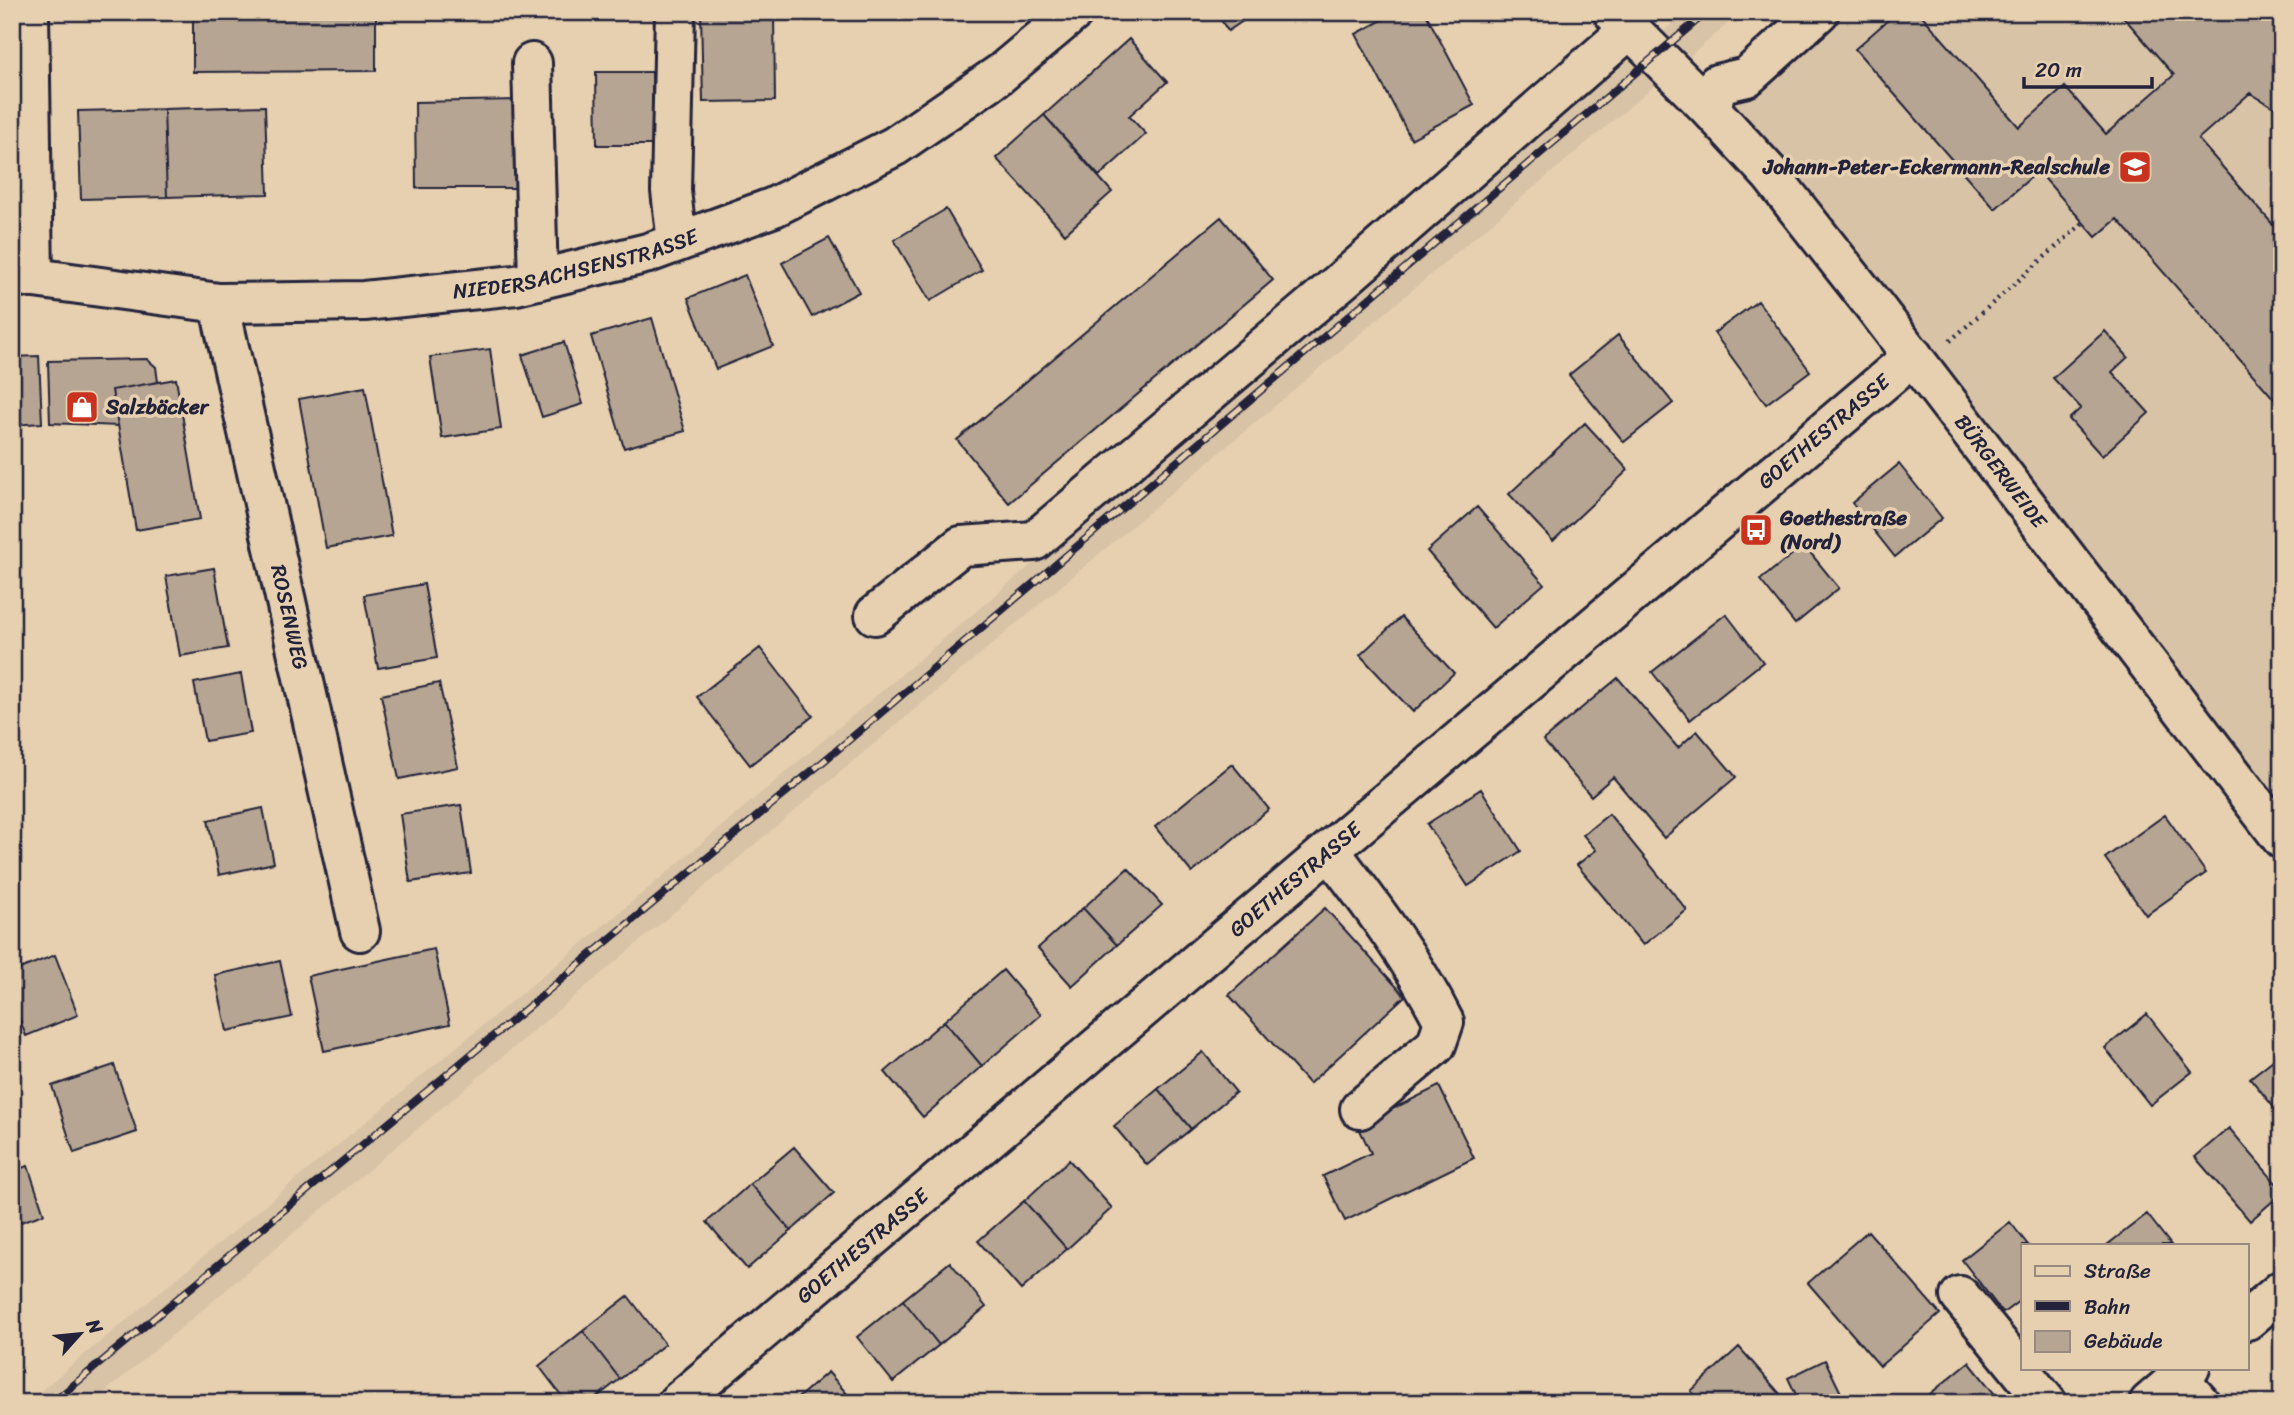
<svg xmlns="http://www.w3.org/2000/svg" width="2294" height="1415" viewBox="0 0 2294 1415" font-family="Sriracha,sans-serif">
	<rect width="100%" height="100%" fill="#e6d0af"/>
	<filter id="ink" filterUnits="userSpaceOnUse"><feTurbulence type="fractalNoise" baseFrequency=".0143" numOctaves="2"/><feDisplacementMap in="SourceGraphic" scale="14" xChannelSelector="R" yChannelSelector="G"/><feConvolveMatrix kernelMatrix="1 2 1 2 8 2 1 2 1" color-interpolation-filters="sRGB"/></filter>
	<g filter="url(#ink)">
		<path fill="#d8c3a6" d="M1686,12H1742L92,1403H26L632,902Z
			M1819,12H2282V814L1874,306L1717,84Z"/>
		<path fill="#b6a592" stroke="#22223b" stroke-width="2" d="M193,12H376V71L193,72Z
			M701,12H774L775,101L703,102Z
			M1216,12H1256L1228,31Z
			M1397,12H1425L1474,105L1411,139L1356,34Z
			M1897,12H1919L2019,127L2065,87L2106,134L2174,75L2119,12H2225L2233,21L2243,12H2282V112L2250,93L2198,139L2282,235V408L2117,219L2096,237L2038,171L1995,209L1855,49Z
			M1129,39L1167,82L1129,116L1146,134L1099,176L1044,115Z
			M596,72H652L653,145H597Z
			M524,100L525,188H416L415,102Z
			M265,106L268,194L167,197L164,109Z
			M164,109L167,197L81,199L78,111Z
			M1044,115L1112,192L1065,234L996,158Z
			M946,209L982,270L930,301L894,240Z
			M1221,217L1273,280L1009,503L957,440Z
			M829,238L859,292L812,317L782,263Z
			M745,275L773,346L716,369L688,298Z
			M1758,301L1810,371L1766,404L1714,333Z
			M652,318L685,431L624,448L591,336Z
			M2105,331L2128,357L2112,372L2149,413L2102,456L2069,419L2081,408L2053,378Z
			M1618,335L1673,403L1624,442L1569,375Z
			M564,342L583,404L542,417L522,355Z
			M490,349L501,429L442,438L430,357Z
			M39,356L42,423L12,425V357Z
			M147,359L156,367L158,382L112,390L118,426L50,423L48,361Z
			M176,379L200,519L136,530L112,390Z
			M365,387L392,536L326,548L299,399Z
			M1585,423L1628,470L1553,541L1509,494Z
			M1899,464L1942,518L1895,557L1852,503Z
			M1477,507L1544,584L1493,628L1427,551Z
			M1804,545L1839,588L1795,624L1760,580Z
			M214,568L228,648L180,656L166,576Z
			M424,584L437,658L378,668L364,595Z
			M1726,614L1763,662L1690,720L1652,672Z
			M1401,617L1454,673L1413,712L1360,655Z
			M760,648L813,716L750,765L697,697Z
			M241,674L251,733L205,741L194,683Z
			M1618,678L1678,748L1697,731L1736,777L1664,838L1613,777L1591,796L1543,740Z
			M439,683L458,767L399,779L381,695Z
			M1232,764L1269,809L1192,873L1155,827Z
			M1481,789L1521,851L1468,886L1427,824Z
			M461,805L471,873L410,882L400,814Z
			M263,808L274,863L219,875L208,820Z
			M1609,814L1687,910L1643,945L1577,865L1596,850L1583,835Z
			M2165,815L2206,873L2146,915L2105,858Z
			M1128,868L1162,905L1117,945L1083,908Z
			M1083,908L1117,945L1072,986L1038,948Z
			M1325,908L1405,996L1309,1084L1229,995Z
			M434,949L450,1024L324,1051L308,976Z
			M55,955L78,1015L26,1036L12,999V972Z
			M280,961L292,1017L227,1031L215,975Z
			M1003,970L1041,1015L982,1066L944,1021Z
			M2147,1014L2192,1072L2150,1105L2105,1048Z
			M944,1021L982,1066L923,1117L885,1072Z
			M1203,1052L1236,1092L1191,1129L1158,1089Z
			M2282,1053V1105L2276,1110L2250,1078Z
			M114,1065L137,1132L74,1153L52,1086Z
			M1439,1086L1474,1158L1345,1221L1323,1176L1371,1153L1358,1126Z
			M1158,1089L1191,1129L1147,1165L1114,1126Z
			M2229,1128L2282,1190V1193L2250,1221L2195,1157Z
			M794,1147L834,1193L791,1231L750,1184Z
			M1069,1160L1112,1208L1067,1249L1024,1201Z
			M28,1166L44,1214L12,1225V1171Z
			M750,1184L791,1231L747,1269L707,1222Z
			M1024,1201L1067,1249L1021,1290L978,1241Z
			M2147,1214L2171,1245H2107Z
			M2010,1222L2028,1245H2023V1298L2003,1313L1962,1260Z
			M1868,1231L1940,1314L1880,1366L1808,1283Z
			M950,1262L986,1307L939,1345L903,1300Z
			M628,1296L665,1344L620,1379L583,1331Z
			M903,1300L939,1345L893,1382L857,1337Z
			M583,1331L620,1379L589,1403H567L539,1366Z
			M1739,1347L1788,1403H1701L1691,1391Z
			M1825,1360L1846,1403H1800L1788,1378Z
			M1969,1362L2002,1403H1919Z
			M828,1372L855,1403H792Z"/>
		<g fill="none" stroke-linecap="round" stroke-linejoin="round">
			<defs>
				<g id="minor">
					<path d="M29,12L33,278"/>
					<path d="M675,12L671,191L677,242"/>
					<path id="s1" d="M1613,12L1711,110L1770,174L1874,306L2282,839"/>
					<path d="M532,63L538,280"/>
					<path d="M1711,110L1717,84L1747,77L1819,12"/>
					<path id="s2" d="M12,275L219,303L364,301L516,285L648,253L774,207L895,146L1000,74L1074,12"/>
					<path id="s3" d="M219,303L360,931"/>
					<path d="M875,615L961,546L1034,541L1345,278L1630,29"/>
					<path d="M1330,851C1372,906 1413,960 1444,1022L1436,1045L1360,1109"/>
					<path d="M1960,1296L2047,1403"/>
					<path d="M2247,1320L2282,1290"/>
					<path d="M2178,1378L2200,1403"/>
					<path id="s4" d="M677,1403L1913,356"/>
					<path d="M2149,1403L2190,1368"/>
				</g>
			</defs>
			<use href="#minor" stroke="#22223b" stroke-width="44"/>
			<path stroke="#22223b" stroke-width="4.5" stroke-dasharray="2 5" stroke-linecap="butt" d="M1950,341L2083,223"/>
			<use href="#minor" stroke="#e6d0af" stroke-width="38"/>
			<defs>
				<path id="rail" d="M52,1403L837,750L1707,12"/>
			</defs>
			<use href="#rail" stroke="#22223b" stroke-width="8"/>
			<use href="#rail" stroke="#e6d0af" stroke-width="5" stroke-dasharray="16" stroke-linecap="butt"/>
		</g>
	</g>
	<defs>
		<symbol id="school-square" viewBox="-11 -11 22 22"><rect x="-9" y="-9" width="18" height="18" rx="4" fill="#c8321e" stroke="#e6d0af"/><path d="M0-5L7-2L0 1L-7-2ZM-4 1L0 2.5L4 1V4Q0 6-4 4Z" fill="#fff"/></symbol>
		<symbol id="shop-square" viewBox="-11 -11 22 22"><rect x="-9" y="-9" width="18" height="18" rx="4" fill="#c8321e" stroke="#e6d0af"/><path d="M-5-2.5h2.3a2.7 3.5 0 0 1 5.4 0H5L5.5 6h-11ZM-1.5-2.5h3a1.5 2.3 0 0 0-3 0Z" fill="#fff"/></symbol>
		<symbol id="bus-square" viewBox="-11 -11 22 22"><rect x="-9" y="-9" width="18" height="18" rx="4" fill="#c8321e" stroke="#e6d0af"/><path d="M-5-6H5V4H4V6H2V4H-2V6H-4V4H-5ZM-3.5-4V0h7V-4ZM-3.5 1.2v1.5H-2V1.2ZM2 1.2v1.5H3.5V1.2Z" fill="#fff"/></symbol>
	</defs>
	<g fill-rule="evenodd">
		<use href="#school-square" x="2116" y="148" width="38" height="38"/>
		<use href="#shop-square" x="63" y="388" width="38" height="38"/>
		<use href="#bus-square" x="1737" y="511" width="38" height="38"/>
	</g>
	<g text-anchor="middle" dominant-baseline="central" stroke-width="7" stroke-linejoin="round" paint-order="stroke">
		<g font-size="21" font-weight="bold" fill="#22223b" stroke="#e6d0af" text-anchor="start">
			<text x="2110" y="167" text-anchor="end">Johann-Peter-Eckermann-Realschule</text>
			<text x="106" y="407">Salzbäcker</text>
			<text x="1780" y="518">Goethestraße<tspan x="1780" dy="24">(Nord)</tspan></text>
		</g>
		<g font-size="21" fill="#22223b" stroke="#e6d0af">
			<text stroke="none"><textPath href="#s2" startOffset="569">NIEDERSACHSENSTRASSE</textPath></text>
			<text stroke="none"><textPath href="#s4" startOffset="1503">GOETHESTRASSE</textPath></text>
			<text stroke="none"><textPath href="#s1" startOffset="602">BÜRGERWEIDE</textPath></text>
			<text stroke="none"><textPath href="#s3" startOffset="322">ROSENWEG</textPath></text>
			<text stroke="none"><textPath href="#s4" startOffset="810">GOETHESTRASSE</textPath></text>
			<text stroke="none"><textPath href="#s4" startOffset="243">GOETHESTRASSE</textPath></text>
		</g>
	</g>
	<rect width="2294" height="1415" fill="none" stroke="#e6d0af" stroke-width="42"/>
	<rect x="21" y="21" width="2252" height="1373" fill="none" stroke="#22223b" stroke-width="2.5" filter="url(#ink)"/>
	<rect x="2021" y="1244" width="228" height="126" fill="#e6d0af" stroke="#988a81" stroke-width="2"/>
	<rect x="2035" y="1266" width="35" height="10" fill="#e6d0af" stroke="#988a81" stroke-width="2"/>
	<text x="2084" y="1278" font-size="21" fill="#22223b">Straße</text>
	<rect x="2035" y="1301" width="35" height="10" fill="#22223b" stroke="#988a81" stroke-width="2"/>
	<text x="2084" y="1314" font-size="21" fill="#22223b">Bahn</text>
	<rect x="2035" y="1331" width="35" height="21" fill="#b6a592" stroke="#988a81" stroke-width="2"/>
	<text x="2084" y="1348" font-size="21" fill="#22223b">Gebäude</text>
	<g transform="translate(80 1334) rotate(63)" stroke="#e6d0af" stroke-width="5" paint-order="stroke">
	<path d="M0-5L12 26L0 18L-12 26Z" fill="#22223b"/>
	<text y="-10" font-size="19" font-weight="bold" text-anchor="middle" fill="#22223b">N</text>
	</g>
	<path d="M2024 77v10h128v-10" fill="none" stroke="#22223b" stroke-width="3.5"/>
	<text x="2035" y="77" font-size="21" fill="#22223b" stroke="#e6d0af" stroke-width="5" paint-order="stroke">20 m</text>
</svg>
